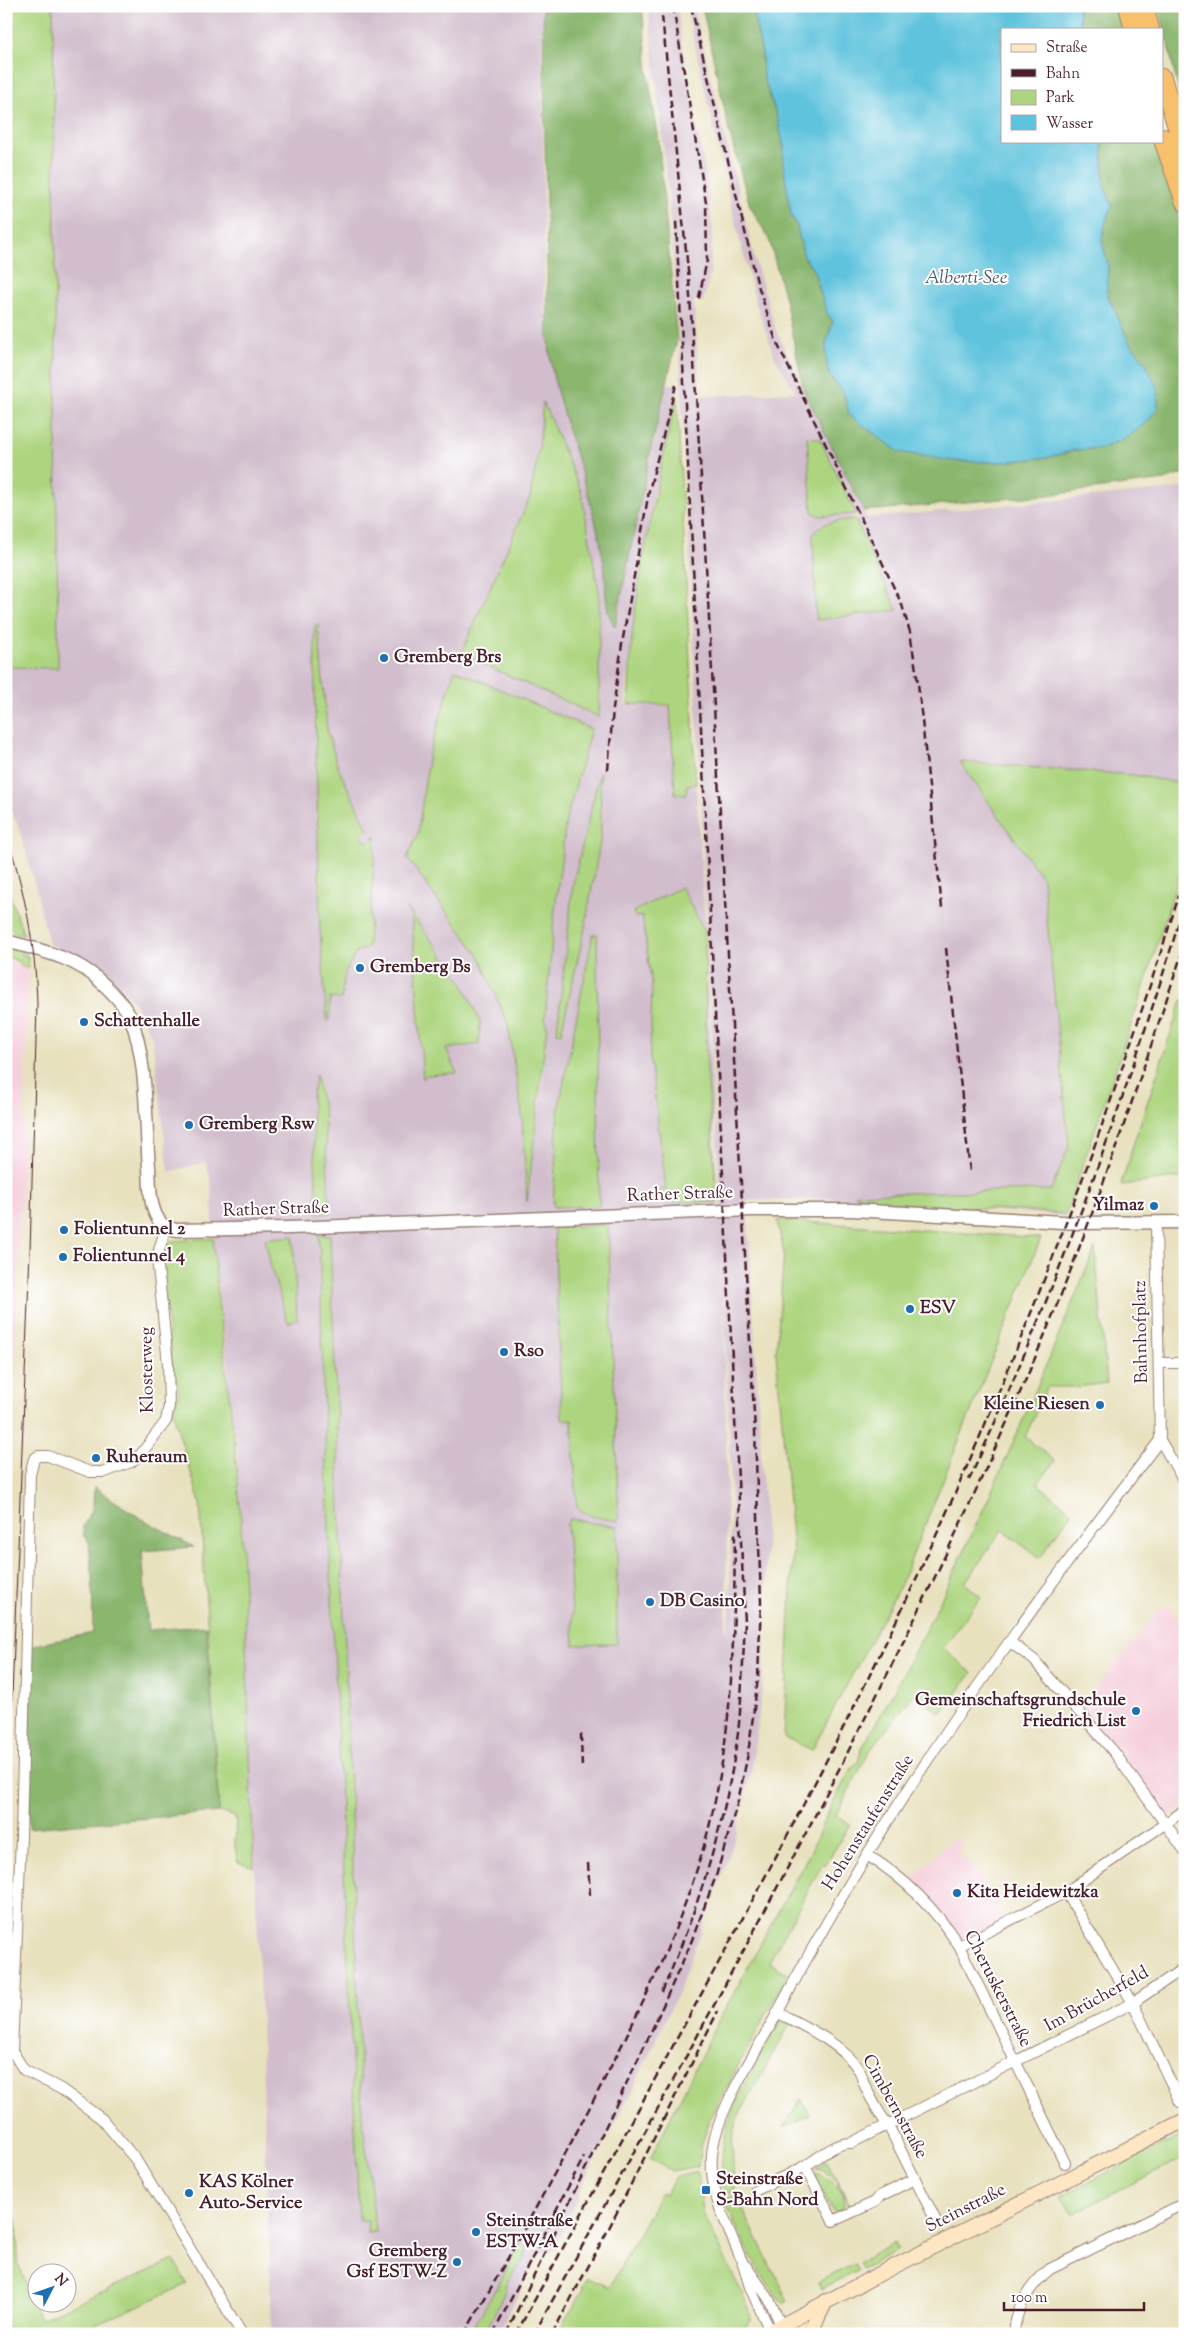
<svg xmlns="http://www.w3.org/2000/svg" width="1191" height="2340" viewBox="0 0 1191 2340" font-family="'Sorts Mill Goudy',serif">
	<rect width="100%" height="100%" fill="#fff"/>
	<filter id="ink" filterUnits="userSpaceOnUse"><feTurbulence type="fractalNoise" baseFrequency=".02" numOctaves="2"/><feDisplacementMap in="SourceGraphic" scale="10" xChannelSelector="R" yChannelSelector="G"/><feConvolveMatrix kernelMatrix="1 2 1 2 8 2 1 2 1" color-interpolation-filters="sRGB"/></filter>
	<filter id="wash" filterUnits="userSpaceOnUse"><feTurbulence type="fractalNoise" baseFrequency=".0096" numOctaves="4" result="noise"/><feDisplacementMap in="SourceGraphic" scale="20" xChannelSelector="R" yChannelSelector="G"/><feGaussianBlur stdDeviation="1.12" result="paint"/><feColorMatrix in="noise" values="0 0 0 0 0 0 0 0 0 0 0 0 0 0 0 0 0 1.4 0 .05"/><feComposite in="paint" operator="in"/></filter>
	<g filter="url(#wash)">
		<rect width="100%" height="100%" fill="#e8e1be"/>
		<path fill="#f5cfdb" d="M6,961L28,969L25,1103L11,1432L6,1430Z
			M1165,1607L1169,1608L1185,1627V1805L1171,1815L1163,1813L1109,1738L1081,1705L1160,1609Z
			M954,1837L963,1845L956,1853L982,1876L1005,1920L964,1939H961L938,1908L911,1880Z"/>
		<path fill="#d1bdcc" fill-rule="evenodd" d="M53,6H542L544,288L548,343L558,396L600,512L609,618L615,627L666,383L679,386L653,498L633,630L625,704L691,707L705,921L717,1197L721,1219L679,340L668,190L648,6H677L687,77L706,176L713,232L710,275L703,302L694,300L700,396L796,392L775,358L756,303L734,217L686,6H693L754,256L777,333L867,518L1175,489L1185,486V856L1111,1082L1101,1084L1063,1199L1065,1216L838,1198L747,1201L766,1545L765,1647L761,1700L751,1772L733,1845L679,1990L631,2093L590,2169L554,2250L539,2254L498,2334H272L258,1943L253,1831H249V1822L252,1821L249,1726H245V1716H249L245,1621L241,1620V1611H245L242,1522H238L237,1513H241L237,1450H233L232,1441L236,1440L229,1390H226L225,1381L229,1380L223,1330H219L218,1321L222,1320L215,1262L211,1181L206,1162L169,1172L152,1036L133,1001L122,988L92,962L49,944L36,889L20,831L6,798V742L10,736L7,668H58ZM543,403L581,491L599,592V717L461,654L530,497L539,449ZM826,453L842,483L858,519H855ZM318,625L327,730L339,770L368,828L361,834L367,843L376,837L368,947L356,953L345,972L341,999L330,998L327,1021L320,928L315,703V626ZM455,670L591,730L566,820L554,917L545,1019L547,1026L544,1069L527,1198L522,1114L508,1025L480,957L407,858L418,833L429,753ZM600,775L601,836L585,927L560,1033L557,1032L573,884ZM681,887L705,932L706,1054L717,1201L662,1203L660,1189H666L650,1056L652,985L642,916L636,917L633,912ZM408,909L460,979L478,1015L479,1044L446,1049L456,1073L427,1074L423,1078L412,920ZM593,934H597L599,1205L553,1207L558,1112ZM316,1076L320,1085L324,1112L330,1213L319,1214L312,1111ZM608,1225L618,1500V1521L591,1516L577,1508L572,1419L562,1420L554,1227ZM319,1235H330L362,2117L375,2231L367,2233L368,2220L359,2219L324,1415ZM292,1236L297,1319L289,1322L272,1271L266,1240ZM722,1245L731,1481L730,1617L726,1636L727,1481ZM570,1519L617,1527V1644L574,1645L567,1523Z"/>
		<path fill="#add580" stroke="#7c7a56" d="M6,6H53L58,668L6,667Z
			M677,395L696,784L687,785L686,794H675L670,705L628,704C630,679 630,653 633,628C643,549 659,472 677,395Z
			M543,402L581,491L599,592V717L461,654L530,497L539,449Z
			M807,437L820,439L856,514L820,516L812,512Z
			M855,519L897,610L816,620L813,535C820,521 841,521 855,519Z
			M318,625L327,730L339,770L368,829L361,835L367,843L376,836L368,947L356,953L345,972L341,999L330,998L329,1021H327L320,928L315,703V626Z
			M455,670L591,729L566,820L554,917L545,1019L547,1026L527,1202L522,1114L508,1025L480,957L407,858L418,833L429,753Z
			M960,762L1133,775L1185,784V856L1140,999L1066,1214L865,1201L855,1194L1051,1190L1069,1147L1043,879Z
			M600,772L601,836L585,927L561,1033L557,1032L573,884Z
			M6,885L24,935L6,929Z
			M681,887L705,932L706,1054L717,1202L662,1203L660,1189H666L650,1056L652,985L642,916L636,917L633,912Z
			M407,908L460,979L469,996L480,1022L479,1044L446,1049L457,1073L427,1075L423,1079L412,920Z
			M593,934H597L599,1206L553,1207L558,1112Z
			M6,945L23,950L22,954L28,956V969L22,967L19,962L6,956Z
			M1182,1000H1185V1177L1122,1185L1121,1183L1130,1158L1131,1151Z
			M316,1075L324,1112L330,1213L318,1214L312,1111V1095Z
			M777,1220L1041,1238L901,1584L812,1750L784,1737L793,1549L776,1353L784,1253Z
			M608,1225L618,1500V1521L591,1516L577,1508L572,1419L562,1420L554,1227Z
			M319,1235H330L362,2117L376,2232L367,2233L368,2220H359L324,1415Z
			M293,1236L297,1319L288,1323L272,1271L265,1239Z
			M213,1238C219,1334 236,1428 241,1524C247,1638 249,1752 254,1867L238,1862L235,1847L236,1817L219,1812L200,1503L175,1420L173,1410L179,1392L173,1373L161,1262L165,1246L169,1241Z
			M1095,1248L1107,1383L1077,1387H1047L1025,1437L1055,1461L1038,1484L1072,1512L1040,1558L1002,1530L965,1583L981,1597L943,1648L972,1673L941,1714L914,1694L869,1752L836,1815L850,1824L825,1866L822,1865L769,1962L788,1974L710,2118L700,2151L698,2166L672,2171L650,2159L716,2026L812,1849L826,1816L852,1767L858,1762L862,1748C954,1588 1025,1418 1095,1248Z
			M570,1519L617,1527V1644L574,1645L567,1523Z
			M785,2021L790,2024L737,2119L732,2137L734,2192H726L723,2188C715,2120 748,2079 780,2022Z
			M801,2098L810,2115L784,2128Z
			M1185,2134V2157L1072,2214L1061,2196Z
			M827,2161L850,2206L849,2207L836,2181L825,2172V2170L815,2168Z
			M698,2171L703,2213L749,2308L751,2319L744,2329L736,2334H558L584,2288L582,2287L587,2278L610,2287L661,2192L666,2194L676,2176Z
			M816,2173C832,2179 847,2192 843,2210L833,2211L814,2177Z
			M728,2196H736L788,2301L786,2303C769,2299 734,2223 727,2205L726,2199Z
			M17,2219L18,2263L40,2319L174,2260L187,2284L76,2334H6V2221Z
			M895,2243L898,2250L862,2269L859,2262Z
			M521,2244L526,2248C529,2263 510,2272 506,2284C502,2302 492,2318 483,2334H470Z
			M854,2264L858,2271L821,2289L818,2282Z"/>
		<path fill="#8ab66e" stroke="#6a6a4c" d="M543,6H642L649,82L658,134L677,340L652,444L615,627C603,610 607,585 604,564C595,503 571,447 556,387C551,370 550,352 548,334Z
			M702,6H752L762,53L763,76L776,113L784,147L783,163L792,218L797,226L804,257L814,271L827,313L833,322L828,335L833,381L844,393L849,412L934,457L954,461L1002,462L1049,457L1075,450L1103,448L1129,436L1145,362L1129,342L1107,294L1108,265L1102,241L1105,225L1112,205L1104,186L1102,141H1154L1185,230V473L1164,480L1048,495L864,511L804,391L785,299L769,239L750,206L730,135Z
			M1078,6H1122L1127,29H1081Z
			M1159,6H1185V118Z
			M94,1487L137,1516L194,1547L142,1551L148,1630L206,1626L219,1812L29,1828L30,1646L93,1633L92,1573L89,1542L84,1537L83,1527L93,1506Z"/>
		<path fill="#5fc3dd" stroke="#547184" d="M752,6H1078L1081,29H1002V141H1102L1104,186L1112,205L1105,225L1102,241L1108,265L1107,294L1129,342L1145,362L1158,389V407L1149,420L1129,436L1103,448L1075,450L1049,457L1002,462L953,461L899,452L849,415L844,393L829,375L826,358V343L833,322L827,313L814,271L804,257L797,226L791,215L783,163L784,147L776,113L763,76L762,53Z"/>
	</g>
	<g filter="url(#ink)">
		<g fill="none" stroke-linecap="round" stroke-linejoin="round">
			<defs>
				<path id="minor" d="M1156,1223L1160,1440
					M166,1227L157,1257L168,1364L169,1406L166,1421L141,1454L131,1462L105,1472H90L48,1456H38L34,1459L30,1475L21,1837L12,2051L24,2070L61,2089L102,2119L136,2160L242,2334
					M1159,1363H1185
					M1160,1440L1185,1483
					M1010,1642L1034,1660L1114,1752L1185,1851
					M867,1855C905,1878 935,1908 959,1946L1065,2163
					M1066,1892L1133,2003L1180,2102
					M959,1946L1066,1892L1185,1810
					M777,2012C805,2027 842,2043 859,2070C862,2074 862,2080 864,2084C871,2098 878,2113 888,2125L936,2221
					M805,2166L833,2221L875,2202L880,2196L915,2179
					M755,2191C771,2182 789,2175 805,2166C819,2158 834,2143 851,2143L1133,2003L1185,1967
					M746,2266L769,2299L781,2325
					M770,2331C763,2315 755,2300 749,2284C746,2275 745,2267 741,2259C727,2224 709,2194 712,2155C715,2113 753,2057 774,2019C820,1932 870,1846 925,1764C998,1653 1079,1546 1160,1440
					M1014,2334C1016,2306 1029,2286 1050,2269L1185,2203"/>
				<path id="tertiary" d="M6,941C39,950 75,957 100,981C111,991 125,1005 131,1019C148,1062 145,1121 149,1167C150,1183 149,1205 158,1219C162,1227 169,1228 177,1230L290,1228L751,1210H852L1079,1223L1185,1222"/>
				<path id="secondary" d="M765,2334L889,2269L1185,2120
					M810,2334L826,2301"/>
				<path id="motorway" d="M1128,6L1134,29
					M1144,6L1150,29
					M1162,78L1185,153
					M1162,137L1185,202"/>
			</defs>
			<use href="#minor" stroke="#998074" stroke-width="12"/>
			<use href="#tertiary" stroke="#998074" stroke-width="15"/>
			<use href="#secondary" stroke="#998074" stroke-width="16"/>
			<use href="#motorway" stroke="#998074" stroke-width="20"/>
			<use href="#minor" stroke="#fff" stroke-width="10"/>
			<use href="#tertiary" stroke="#fff" stroke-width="12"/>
			<use href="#secondary" stroke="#fce6c4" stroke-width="14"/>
			<use href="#motorway" stroke="#f7c06c" stroke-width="18"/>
			<path stroke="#4a1f2b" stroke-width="1" d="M6,832C24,889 36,946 37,1005L30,1252L6,1844"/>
			<path stroke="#4a1f2b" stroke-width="2.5" stroke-dasharray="8 4" stroke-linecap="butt" d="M673,6L706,203L707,260L698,302
				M691,6L757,282L776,341L882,562L902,605L910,632L918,683L942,908
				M608,770L613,709L622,644L649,491L676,385
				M946,948L970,1172
				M969,1480C1055,1293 1126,1100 1185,902
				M581,1734L582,1769
				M588,1863L590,1896
				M662,1992C698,1909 726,1822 738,1733C742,1696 743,1659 745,1622L676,221
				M555,2212L584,2157
				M464,2334C509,2258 551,2181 592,2103C643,2005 694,1906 716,1796C734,1709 734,1622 735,1533
				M493,2334L559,2206
				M506,2334L651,2032L690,1945L716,1876L738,1801L748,1754L758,1678L761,1602L755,1431L701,477L689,280L661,6
				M516,2334C573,2230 629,2126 686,2022C764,1880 841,1738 910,1592C1019,1360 1109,1121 1185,876
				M534,2334C707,2018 885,1703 1029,1372C1089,1233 1137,1088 1185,944
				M552,2334L609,2228L718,2011"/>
		</g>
	</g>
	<g fill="#1f6fb2" stroke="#fff" stroke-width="2">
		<circle cx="384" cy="658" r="5"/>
		<circle cx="360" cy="968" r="5"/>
		<circle cx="84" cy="1022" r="5"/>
		<circle cx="189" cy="1125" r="5"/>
		<circle cx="1154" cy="1206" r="5"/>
		<circle cx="64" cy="1230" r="5"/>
		<circle cx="63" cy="1257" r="5"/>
		<circle cx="910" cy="1309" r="5"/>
		<circle cx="504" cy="1352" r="5"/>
		<circle cx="1100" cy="1405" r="5"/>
		<circle cx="96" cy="1458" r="5"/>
		<circle cx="650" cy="1602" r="5"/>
		<circle cx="1136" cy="1711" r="5"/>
		<circle cx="957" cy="1893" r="5"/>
		<rect x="701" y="2185" width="10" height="10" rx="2.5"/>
		<circle cx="189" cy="2193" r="5"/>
		<circle cx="476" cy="2232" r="5"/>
		<circle cx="457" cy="2262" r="5"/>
	</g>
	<g text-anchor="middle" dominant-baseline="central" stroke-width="4" stroke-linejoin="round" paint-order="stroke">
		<g font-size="18" font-weight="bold" fill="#4a1f2b" stroke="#fff" text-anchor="start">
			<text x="394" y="658">Gremberg Brs</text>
			<text x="370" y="968">Gremberg Bs</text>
			<text x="94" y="1022">Schattenhalle</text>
			<text x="199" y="1125">Gremberg Rsw</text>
			<text x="1144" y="1206" text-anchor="end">Yilmaz</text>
			<text x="74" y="1230">Folientunnel 2</text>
			<text x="73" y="1257">Folientunnel 4</text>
			<text x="920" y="1309">ESV</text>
			<text x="514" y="1352">Rso</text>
			<text x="1090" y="1405" text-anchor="end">Kleine Riesen</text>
			<text x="106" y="1458">Ruheraum</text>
			<text x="660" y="1602">DB Casino</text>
			<text x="1126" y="1701" text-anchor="end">Gemeinschaftsgrundschule<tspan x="1126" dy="21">Friedrich List</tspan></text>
			<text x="967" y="1893">Kita Heidewitzka</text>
			<text x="716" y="2180">Steinstraße<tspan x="716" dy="21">S-Bahn Nord</tspan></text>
			<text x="199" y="2183">KAS Kölner<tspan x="199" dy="21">Auto-Service</tspan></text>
			<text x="486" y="2222">Steinstraße<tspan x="486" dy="21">ESTW-A</tspan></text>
			<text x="447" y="2252" text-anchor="end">Gremberg<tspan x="447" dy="21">Gsf ESTW-Z</tspan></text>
		</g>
		<g font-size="18" fill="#4a1f2b" stroke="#fff">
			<text transform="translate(680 1195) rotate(-2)">Rather Straße</text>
			<text transform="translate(276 1210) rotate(-2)">Rather Straße</text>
			<text transform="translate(1142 1332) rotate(-91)">Bahnhofplatz</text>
			<text transform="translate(148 1370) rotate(-91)">Klosterweg</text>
			<text transform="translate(869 1823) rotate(-58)">Hohenstaufenstraße</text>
			<text transform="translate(997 1989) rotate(63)">Cheruskerstraße</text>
			<text transform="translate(1097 2000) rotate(-29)">Im Brücherfeld</text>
			<text transform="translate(894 2107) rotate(61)">Cimbernstraße</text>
			<text transform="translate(966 2209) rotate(-27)">Steinstraße</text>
		</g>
		<g font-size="19" font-style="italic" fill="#515869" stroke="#fff">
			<text x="966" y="278">Alberti-See</text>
		</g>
	</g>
	<rect width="1191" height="2340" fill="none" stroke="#fff" stroke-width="25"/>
	<rect x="1001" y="28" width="162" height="115" fill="#ffffff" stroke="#b7a5aa"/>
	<rect x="1011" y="44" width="25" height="8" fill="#fce6c4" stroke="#b7a5aa"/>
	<text x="1046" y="52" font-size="15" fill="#4a1f2b">Straße</text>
	<rect x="1011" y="69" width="25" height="8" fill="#4a1f2b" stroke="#b7a5aa"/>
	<text x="1046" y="78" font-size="15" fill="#4a1f2b">Bahn</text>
	<rect x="1011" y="90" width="25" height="15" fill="#add580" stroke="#b7a5aa"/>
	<text x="1046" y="102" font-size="15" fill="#4a1f2b">Park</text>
	<rect x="1011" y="115" width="25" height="15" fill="#5fc3dd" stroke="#b7a5aa"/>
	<text x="1046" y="128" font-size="15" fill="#4a1f2b">Wasser</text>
	<g transform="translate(52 2288) rotate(49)"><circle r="24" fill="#ffffff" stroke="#b7a5aa"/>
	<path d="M0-4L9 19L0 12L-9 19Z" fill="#1f6fb2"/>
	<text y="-8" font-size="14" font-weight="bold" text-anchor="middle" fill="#4a1f2b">N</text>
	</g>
	<path d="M1004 2302v8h140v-8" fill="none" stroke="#4a1f2b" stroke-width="2.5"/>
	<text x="1011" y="2302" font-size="15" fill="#4a1f2b" stroke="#ffffff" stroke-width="4" paint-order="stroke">100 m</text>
</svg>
